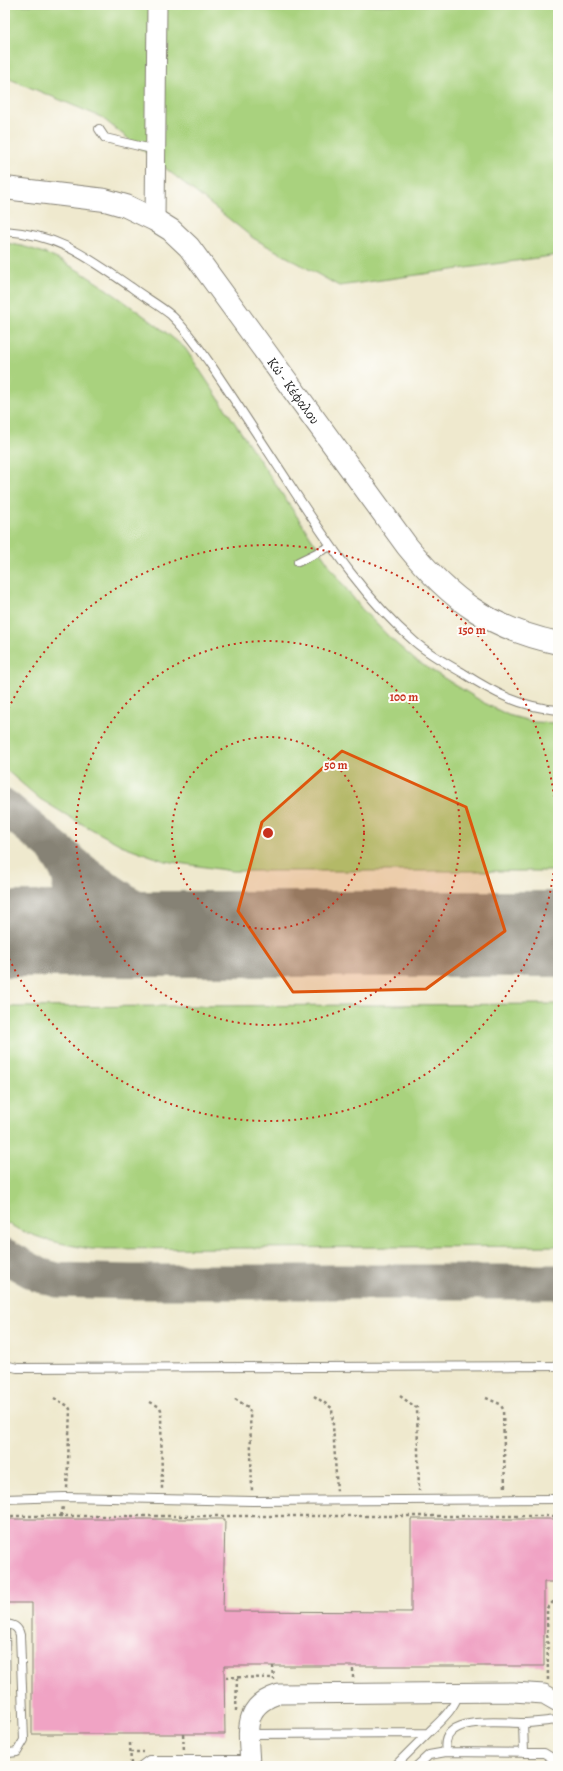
<svg xmlns="http://www.w3.org/2000/svg" width="563" height="1771" viewBox="0 0 563 1771" font-family="Alegreya,serif">
	<rect width="100%" height="100%" fill="#fdfcf7"/>
	<filter id="ink" filterUnits="userSpaceOnUse"><feTurbulence type="fractalNoise" baseFrequency=".025" numOctaves="2"/><feDisplacementMap in="SourceGraphic" scale="8" xChannelSelector="R" yChannelSelector="G"/><feConvolveMatrix kernelMatrix="1 2 1 2 8 2 1 2 1" color-interpolation-filters="sRGB"/></filter>
	<filter id="wash" filterUnits="userSpaceOnUse"><feTurbulence type="fractalNoise" baseFrequency=".012" numOctaves="4" result="noise"/><feDisplacementMap in="SourceGraphic" scale="16" xChannelSelector="R" yChannelSelector="G"/><feGaussianBlur stdDeviation="0.9" result="paint"/><feColorMatrix in="noise" values="0 0 0 0 0 0 0 0 0 0 0 0 0 0 0 0 0 1.4 0 .05"/><feComposite in="paint" operator="in"/></filter>
	<g filter="url(#wash)">
		<rect width="100%" height="100%" fill="#efe9ce"/>
		<path fill="#a9d27e" stroke="#62774d" d="M5,5H558V255L339,286L253,238L101,117L5,77Z
			M5,243C51,249 85,274 122,300C143,315 165,331 185,348L338,578L361,608L390,638L415,660L486,704L508,715L534,722L558,723V871H232L165,861L121,845L73,819L40,799L5,769Z
			M558,1004V1246L91,1249C61,1244 32,1238 5,1222V1007Z"/>
		<g fill="none" stroke-linecap="round" stroke-linejoin="round">
			<path stroke="#868275" stroke-width="35" d="M5,807L91,878L130,904L194,935
				M23,934C30,932 41,931 47,928C54,924 60,915 64,909C76,884 70,871 54,849
				M5,1256L39,1275L57,1280L132,1282H558"/>
			<path stroke="#868275" stroke-width="86" d="M5,934H558"/>
		</g>
		<g id="blocks">
			<path fill="#f0a3c4" d="M5,1519H225L223,1611L411,1612V1519H558V1582H544V1666H224L225,1734H32V1603H5Z"/>
		</g>
	</g>
	<g filter="url(#ink)">
		<use href="#blocks" fill-opacity="0" stroke="#868275" stroke-width="1"/>
		<g fill="none" stroke-linecap="round" stroke-linejoin="round">
			<defs>
				<path id="service" d="M99,129L105,138L156,150
					M5,231C60,235 87,257 131,287C144,297 159,305 171,315C187,330 199,348 211,365C240,408 268,451 296,494C331,547 366,600 415,642C429,654 447,664 463,673C494,693 521,707 558,710
					M298,562L331,546
					M5,1365L17,1368L558,1366
					M5,1499L65,1497L252,1501L558,1499
					M5,1624C13,1625 18,1626 20,1635L24,1740L17,1752L9,1753L5,1750
					M5,1628L6,1719L5,1722
					M523,1723L524,1753
					M249,1734L428,1733C441,1720 454,1710 459,1692
					M446,1752C439,1714 499,1723 521,1723C533,1723 546,1721 558,1720
					M141,1766L149,1760H250
					M395,1766L428,1733
					M417,1766L429,1755L446,1752L544,1753L552,1758V1766"/>
				<path id="tertiary" d="M155,220L157,5
					M250,1766C249,1733 240,1706 279,1694L513,1692L544,1694L558,1702"/>
				<g id="secondary">
					<path id="s1" d="M5,188L105,200L126,206L155,220L171,230L189,247L407,546C451,600 489,628 558,643"/>
				</g>
			</defs>
			<use href="#service" stroke="#868275" stroke-width="10"/>
			<use href="#tertiary" stroke="#868275" stroke-width="21"/>
			<use href="#secondary" stroke="#868275" stroke-width="24"/>
			<path stroke="#868275" stroke-width="2.5" stroke-dasharray="3 3" stroke-linecap="butt" d="M314,1396L332,1408L337,1492
				M400,1396L417,1408L419,1491
				M54,1398L68,1406L70,1409L67,1489
				M486,1398L500,1404L503,1409L505,1489
				M235,1399L248,1407L250,1412L252,1492
				M150,1402L160,1407L161,1410L162,1490
				M5,1516H558
				M61,1516L63,1507
				M273,1666L274,1680
				M226,1677L274,1678
				M353,1678V1666
				M548,1680L547,1608L553,1602H558
				M236,1711L237,1678
				M183,1734L184,1751
				M130,1743L131,1765
				M130,1752H144"/>
			<use href="#service" stroke="#fff" stroke-width="8"/>
			<use href="#tertiary" stroke="#fff" stroke-width="19"/>
			<use href="#secondary" stroke="#fff" stroke-width="22"/>
		</g>
	</g>
	<path fill="#de560d" fill-opacity="0.2" stroke="#de560d" stroke-width="3" stroke-linejoin="round" d="M342,751L466,807L505,931L426,989L293,992L238,911L262,822Z"/>
	<g fill="none" stroke="#c8321e" stroke-width="2" stroke-dasharray="2 4">
		<circle cx="268" cy="833" r="96"/>
		<circle cx="268" cy="833" r="192"/>
		<path d="M6 714A288 288 0 1 1 6 952"/>
	</g>
	<g text-anchor="middle" dominant-baseline="central" stroke-width="4" stroke-linejoin="round" paint-order="stroke">
		<g font-size="14" fill="#1c1c1c" stroke="#fdfcf7">
			<text stroke="none"><textPath href="#s1" startOffset="376">Κώ - Κέφαλου</textPath></text>
		</g>
	</g>
	<circle cx="268" cy="833" r="6" fill="#c8321e" stroke="#fdfcf7" stroke-width="2"/>
	<g font-size="12" text-anchor="middle" font-weight="bold" fill="#c8321e" stroke="#fdfcf7" stroke-width="4" stroke-linejoin="round" paint-order="stroke">
		<text x="472" y="634">150 m</text>
		<text x="404" y="701">100 m</text>
		<text x="336" y="769">50 m</text>
	</g>
	<rect width="563" height="1771" fill="none" stroke="#fdfcf7" stroke-width="20"/>
</svg>
